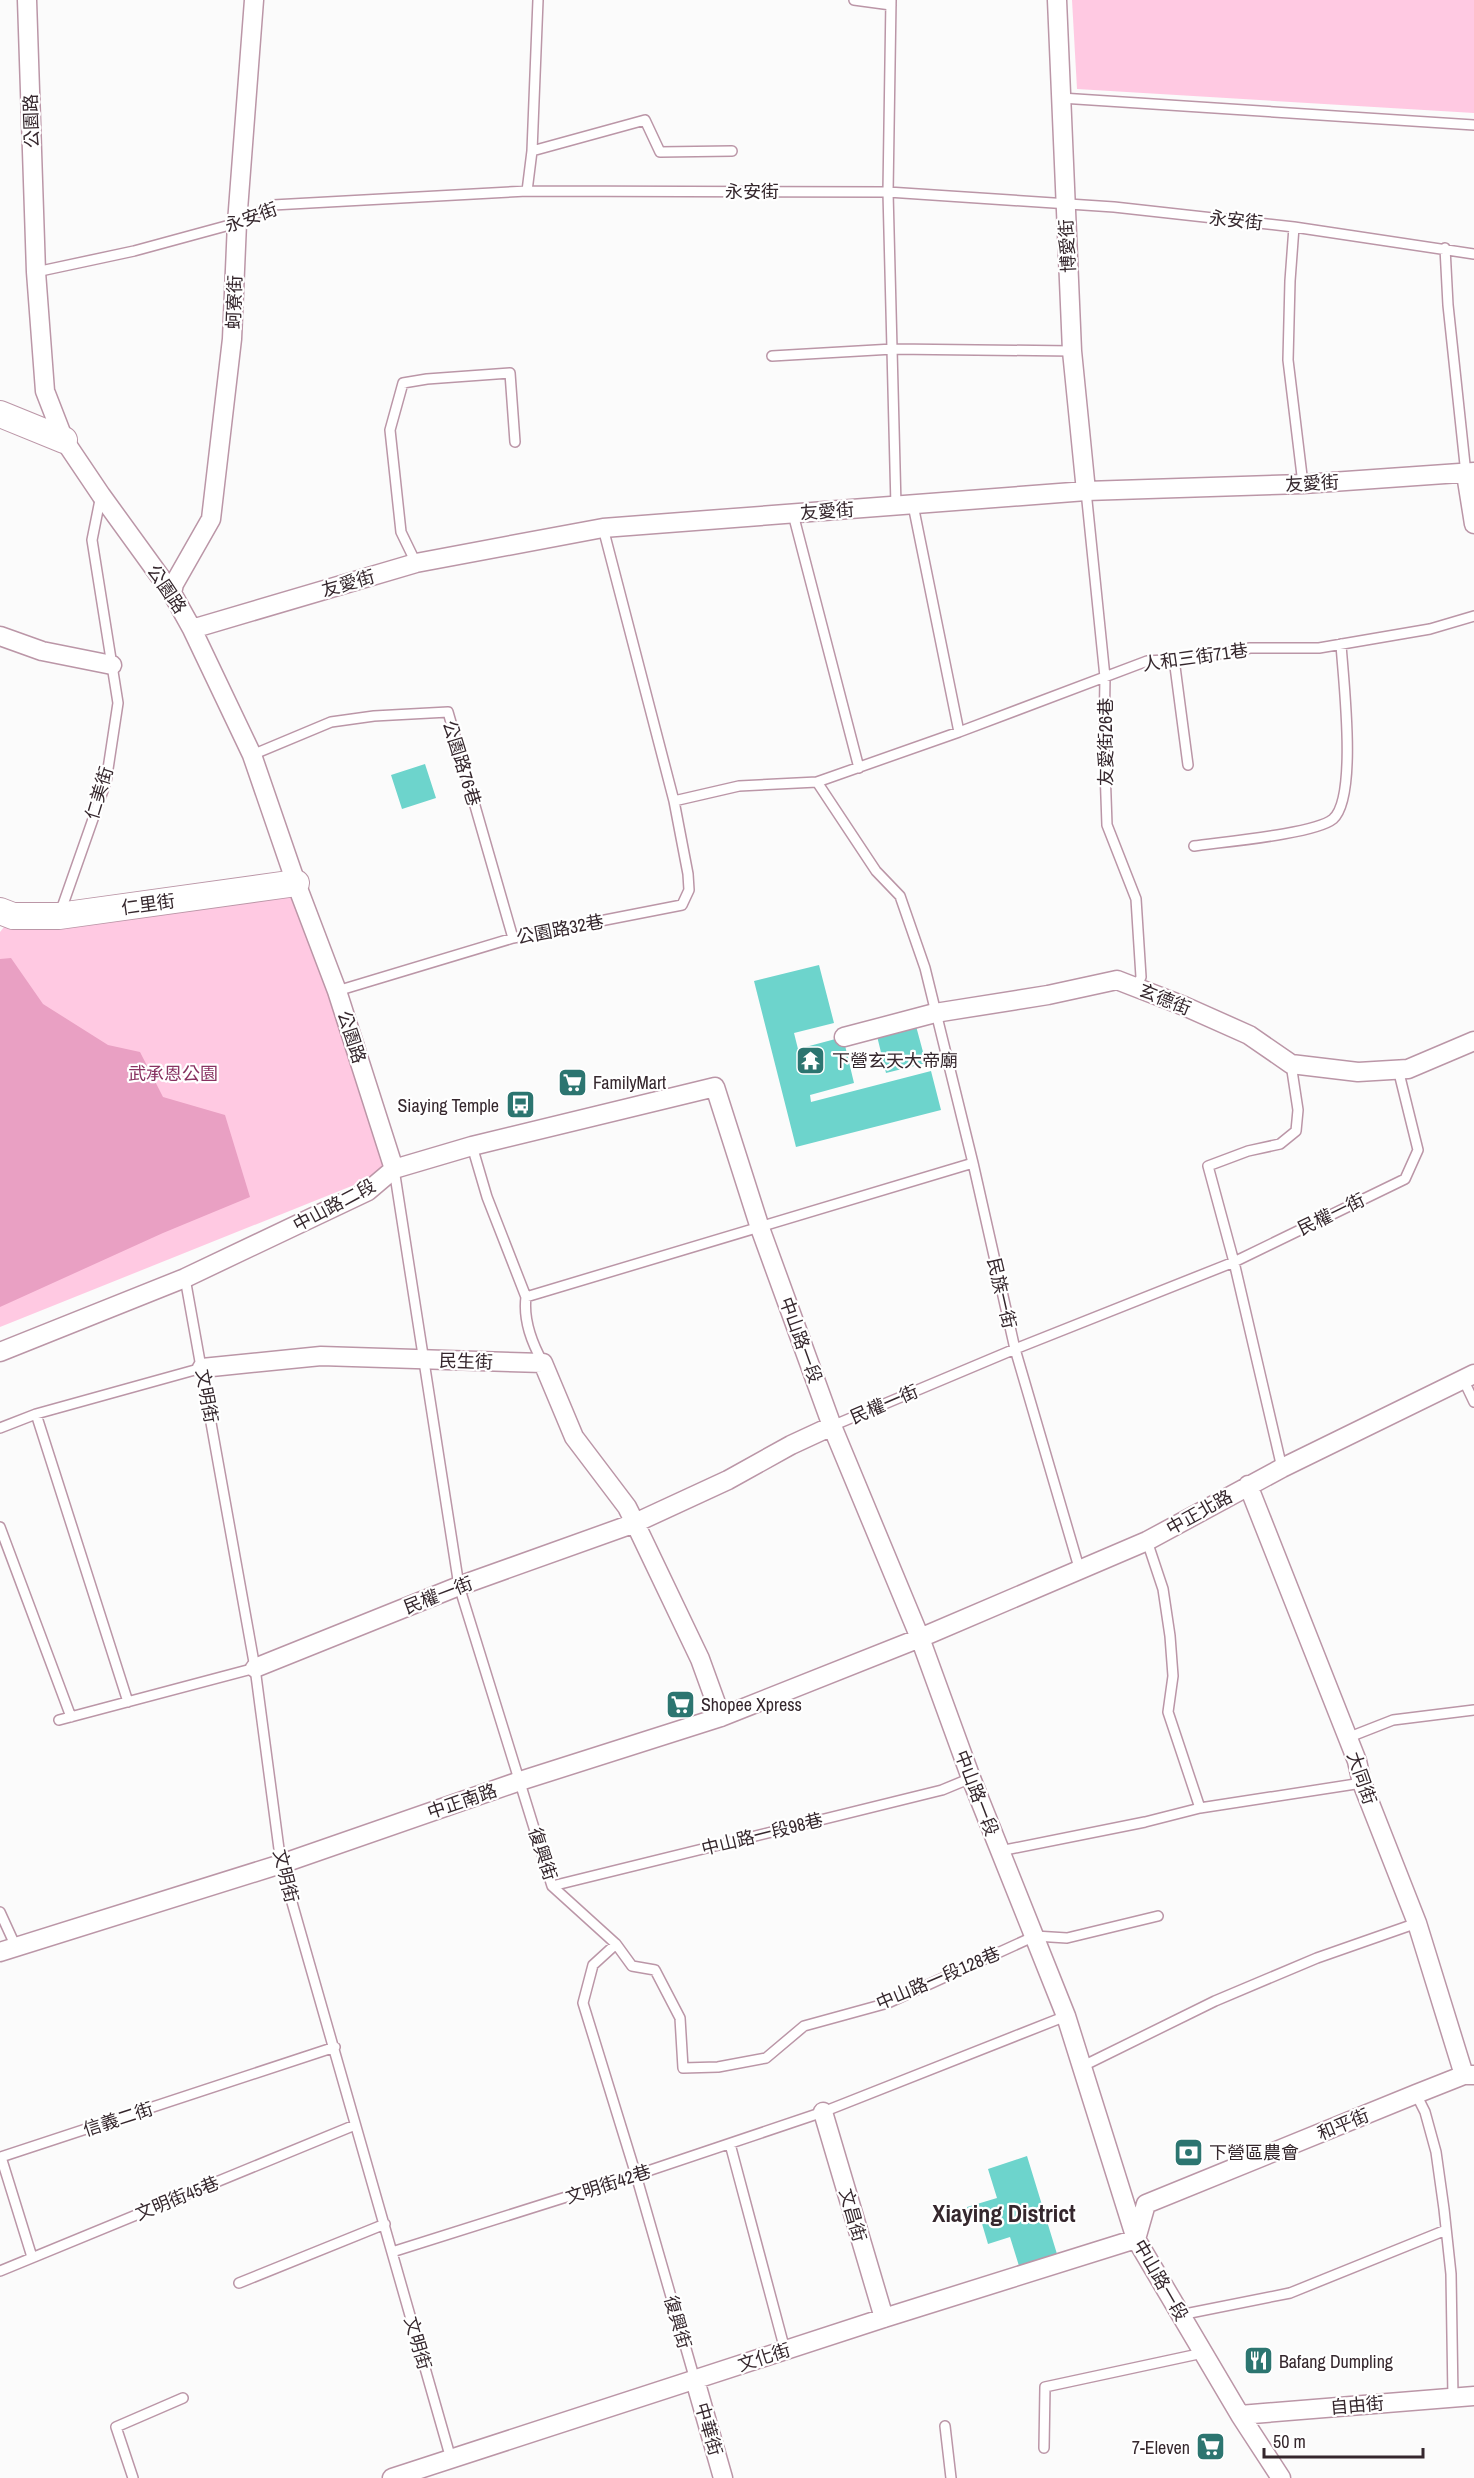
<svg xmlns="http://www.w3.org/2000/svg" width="1474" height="2478" viewBox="0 0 1474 2478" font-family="'Archivo Narrow','Noto Sans TC',sans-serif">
	<rect width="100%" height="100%" fill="#fbfbfb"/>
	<path fill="#ffc9e2" d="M1072,0H1474V113L1077,89Z
		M296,883L394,1169L0,1327V932L13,916Z"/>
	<path fill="#e9a0c3" d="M11,958L43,1004L108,1045L140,1052L163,1097L225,1115L250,1197L163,1233L0,1307V959Z"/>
	<path fill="#6dd4cc" d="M425,764L436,798L402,809L391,775Z
		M819,965L834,1023L794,1033L798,1049L843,1037L854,1083L810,1095L811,1102L931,1071L941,1110L796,1147L754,981Z
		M916,1026L926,1063L886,1073L877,1036Z
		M1027,2156L1057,2254L1019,2266L1010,2237L988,2244L980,2217L971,2220L967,2207L997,2198L988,2169Z"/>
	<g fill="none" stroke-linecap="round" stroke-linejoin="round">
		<defs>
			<path id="lane" d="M854,0L891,5
				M891,0L888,192L896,506
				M1061,98L1474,125
				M532,151L645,120L660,152L732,151
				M527,191L532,151L538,0
				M1294,227L1290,281L1288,360L1303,484
				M1445,248L1448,305L1466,474
				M36,272L134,251L237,223L273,205L527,191L888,192L1114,207L1294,227L1474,254
				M772,356L893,349L1072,351
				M1086,491L1105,677L1104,741L1107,825L1136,899L1141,977L1136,988
				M913,505L959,732
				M793,514L859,768
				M416,563L401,532L390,430L403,383L427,379L510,373L515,442
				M1174,659L1188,765
				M252,755L331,722L374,716L448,712L513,938
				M817,782L876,871L900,896L925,968L973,1163L1015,1349L1080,1571
				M674,801L739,786L817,782L959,732L1147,661L1199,658L1250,648H1319L1430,629L1474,616
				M1194,846C1221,842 1315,834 1333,819C1358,797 1343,678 1341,644
				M60,913L106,782L118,703L92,540L101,495
				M337,991L513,938L682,905L689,890L688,874L674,801L603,528
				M472,1146L487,1197L526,1297C523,1321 532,1343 543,1363
				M394,1169L459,1586L552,1886L616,1944L593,1965L583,2003L636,2175L695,2380
				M185,1278L255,1668L281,1864L451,2459
				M526,1297L973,1163
				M1463,1379L1474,1402
				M36,1414L128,1702
				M832,1426L1015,1349L1234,1262L1405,1179L1418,1150L1398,1069
				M0,1428L36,1414L202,1368
				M1282,1468L1234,1262L1208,1166L1248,1151L1280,1144L1296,1131L1298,1110L1291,1064
				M0,1527L71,1717
				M1147,1541L1163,1589L1170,1636L1173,1676L1168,1712L1200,1808
				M59,1720L255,1668
				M1347,1738L1393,1720L1474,1710
				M1000,1851L1145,1822L1200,1808L1362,1783
				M552,1886L942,1790L971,1778
				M0,1912L16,1947
				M616,1944L632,1966L655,1970L680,2018L683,2068L718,2067L766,2058L804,2026L888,2003L1035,1936L1067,1938L1158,1916
				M1083,2066L1215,2001L1317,1958L1417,1923
				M1416,2094L1425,2112L1436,2152L1444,2209L1451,2274L1453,2397
				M730,2144L785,2350
				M392,2252L636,2175L823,2112L1066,2016
				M32,2257L1,2157L335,2047
				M0,2271L355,2125
				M239,2283L385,2224
				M1180,2315L1290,2293L1446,2230
				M945,2426L951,2478
				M1044,2448L1045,2387L1203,2353
				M133,2478L116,2427L183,2398"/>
			<path id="street" d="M27,0L36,272L45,391L64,440L101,495L172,593L192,629L252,755L296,883L337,991L394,1169
				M1057,0L1072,351L1086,491
				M1466,474L1474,524
				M172,593L174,584L211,519L232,339L237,223L254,0
				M192,629L416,563L603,528L1086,491L1303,484L1474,472
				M0,636L42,651L112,665
				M844,1037L935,1013L1048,995L1117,980L1184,1006L1249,1035L1291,1064L1358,1072L1408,1069L1474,1041
				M0,1352L185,1278L368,1191L394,1169L472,1146L715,1087L760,1228L832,1426L920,1638L971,1778L1066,2016L1136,2239L1240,2415L1281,2478
				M202,1368L321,1356L543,1363L574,1437L627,1507L635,1523L700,1659L721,1717
				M1248,1485L1357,1761L1362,1783L1417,1923L1464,2075
				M255,1668L459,1586L635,1523L728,1480L791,1445L832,1426
				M0,1952L281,1864L520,1781L721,1717L920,1638L1147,1541L1282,1468L1474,1374
				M823,2112L884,2318
				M1136,2239L1146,2204L1416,2094L1464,2075H1474
				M695,2380L723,2478
				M1240,2415L1474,2396
				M392,2478L884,2318L1136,2239"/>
			<path id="secondary" d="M0,414L64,440
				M0,911L13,916H59L296,883"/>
		</defs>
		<use href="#lane" stroke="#bb96a7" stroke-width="12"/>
		<use href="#street" stroke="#bb96a7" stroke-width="21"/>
		<use href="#secondary" stroke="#bb96a7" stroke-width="28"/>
		<use href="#lane" stroke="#fff" stroke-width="9"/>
		<use href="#street" stroke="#fff" stroke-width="18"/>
		<use href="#secondary" stroke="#fff" stroke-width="26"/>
	</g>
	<defs>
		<symbol id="temple-square" viewBox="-11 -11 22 22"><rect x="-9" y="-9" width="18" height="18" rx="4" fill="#2c7570" stroke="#fff"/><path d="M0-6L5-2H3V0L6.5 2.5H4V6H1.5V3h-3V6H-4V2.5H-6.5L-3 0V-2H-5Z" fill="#fff"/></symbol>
		<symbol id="supermarket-square" viewBox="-11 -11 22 22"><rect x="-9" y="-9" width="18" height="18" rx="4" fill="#2c7570" stroke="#fff"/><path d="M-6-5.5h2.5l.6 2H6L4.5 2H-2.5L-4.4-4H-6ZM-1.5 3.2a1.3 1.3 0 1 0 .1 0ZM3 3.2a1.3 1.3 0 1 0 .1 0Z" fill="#fff"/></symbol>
		<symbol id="bus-square" viewBox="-11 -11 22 22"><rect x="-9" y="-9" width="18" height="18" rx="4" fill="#2c7570" stroke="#fff"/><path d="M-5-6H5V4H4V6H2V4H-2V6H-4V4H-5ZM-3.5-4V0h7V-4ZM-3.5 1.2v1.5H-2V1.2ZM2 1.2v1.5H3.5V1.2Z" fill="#fff"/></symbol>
		<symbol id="bank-square" viewBox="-11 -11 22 22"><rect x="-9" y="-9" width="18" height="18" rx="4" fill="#2c7570" stroke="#fff"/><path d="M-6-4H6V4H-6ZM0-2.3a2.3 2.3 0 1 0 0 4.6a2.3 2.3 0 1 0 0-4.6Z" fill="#fff"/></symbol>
		<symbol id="restaurant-square" viewBox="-11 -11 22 22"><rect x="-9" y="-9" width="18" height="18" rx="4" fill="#2c7570" stroke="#fff"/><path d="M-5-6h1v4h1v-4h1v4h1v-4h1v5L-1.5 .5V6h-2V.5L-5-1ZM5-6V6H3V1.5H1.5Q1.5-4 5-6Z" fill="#fff"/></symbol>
	</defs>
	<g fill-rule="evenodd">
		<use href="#temple-square" x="794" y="1044" width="33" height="33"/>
		<use href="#supermarket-square" x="556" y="1066" width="33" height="33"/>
		<use href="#bus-square" x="504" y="1088" width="33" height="33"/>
		<use href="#supermarket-square" x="664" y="1688" width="33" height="33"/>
		<use href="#bank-square" x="1172" y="2136" width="33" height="33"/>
		<use href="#restaurant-square" x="1242" y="2344" width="33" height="33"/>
		<use href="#supermarket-square" x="1194" y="2430" width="33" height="33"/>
	</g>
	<g text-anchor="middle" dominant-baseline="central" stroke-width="4.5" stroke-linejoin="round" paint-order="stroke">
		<g font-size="18" fill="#35272d" stroke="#fff">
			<text transform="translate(31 121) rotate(-92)">公園路</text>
			<text x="752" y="191">永安街</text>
			<text transform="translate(251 217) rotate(-20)">永安街</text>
			<text transform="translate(1236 220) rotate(6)">永安街</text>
			<text transform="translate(1067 246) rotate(-93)">博愛街</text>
			<text transform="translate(234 302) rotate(-88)">蚵寮街</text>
			<text transform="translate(1312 483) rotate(-3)">友愛街</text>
			<text transform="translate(827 511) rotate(-4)">友愛街</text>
			<text transform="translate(348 583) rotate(-16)">友愛街</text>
			<text transform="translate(167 589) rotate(56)">公園路</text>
			<text transform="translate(1195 657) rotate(-8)">人和三街71巷</text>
			<text transform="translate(1105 742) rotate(-90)">友愛街26巷</text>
			<text transform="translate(462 763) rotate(73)">公園路76巷</text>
			<text transform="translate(99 793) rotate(-73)">仁美街</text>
			<text transform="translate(148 904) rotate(-8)">仁里街</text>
			<text transform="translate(560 929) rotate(-11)">公園路32巷</text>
			<text transform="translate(1165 999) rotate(22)">玄德街</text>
			<text transform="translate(352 1037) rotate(72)">公園路</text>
			<text transform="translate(334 1205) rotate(-28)">中山路二段</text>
			<text transform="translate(1331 1214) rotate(-26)">民權一街</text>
			<text transform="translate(1002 1293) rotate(77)">民族一街</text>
			<text transform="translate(801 1340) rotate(70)">中山路一段</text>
			<text transform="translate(466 1361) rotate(2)">民生街</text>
			<text transform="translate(207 1396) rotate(80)">文明街</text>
			<text transform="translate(884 1404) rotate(-23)">民權一街</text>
			<text transform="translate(1199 1512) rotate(-29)">中正北路</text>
			<text transform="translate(438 1595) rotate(-21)">民權一街</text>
			<text transform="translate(1362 1778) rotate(71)">大同街</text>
			<text transform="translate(977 1793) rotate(69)">中山路一段</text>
			<text transform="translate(462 1801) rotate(-19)">中正南路</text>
			<text transform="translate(762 1834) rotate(-14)">中山路一段98巷</text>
			<text transform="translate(543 1854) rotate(72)">復興街</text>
			<text transform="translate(286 1876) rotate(76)">文明街</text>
			<text transform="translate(938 1978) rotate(-23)">中山路一段128巷</text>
			<text transform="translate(118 2119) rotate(-18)">信義二街</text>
			<text transform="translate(1343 2124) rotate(-22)">和平街</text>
			<text transform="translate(608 2184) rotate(-18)">文明街42巷</text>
			<text transform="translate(177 2198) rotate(-22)">文明街45巷</text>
			<text transform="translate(853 2215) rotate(74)">文昌街</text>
			<text transform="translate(1161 2280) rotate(60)">中山路一段</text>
			<text transform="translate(678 2322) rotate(74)">復興街</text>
			<text transform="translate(418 2343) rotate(74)">文明街</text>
			<text transform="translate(764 2357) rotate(-18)">文化街</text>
			<text transform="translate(1357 2405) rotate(-5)">自由街</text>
			<text transform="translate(709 2429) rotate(74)">中華街</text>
		</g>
		<g font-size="18" fill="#35272d" stroke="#fff" text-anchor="start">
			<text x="832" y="1060">下營玄天大帝廟</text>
			<text x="593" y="1082">FamilyMart</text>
			<text x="499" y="1105" text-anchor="end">Siaying Temple</text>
			<text x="701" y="1704">Shopee Xpress</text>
			<text x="1209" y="2152">下營區農會</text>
			<text x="1279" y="2361">Bafang Dumpling</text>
			<text x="1190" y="2447" text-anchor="end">7-Eleven</text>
		</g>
		<g font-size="18" fill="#883362" stroke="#fff">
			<text x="173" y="1073">武承恩公園</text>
		</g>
		<g font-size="24" font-weight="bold" fill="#35272d" stroke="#fff">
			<text x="1004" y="2213">Xiaying District</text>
		</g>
	</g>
	<path d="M1264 2448v9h159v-9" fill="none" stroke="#35272d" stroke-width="3"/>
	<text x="1273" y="2448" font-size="18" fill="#35272d" stroke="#ffffff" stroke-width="4.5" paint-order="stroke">50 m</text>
</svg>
